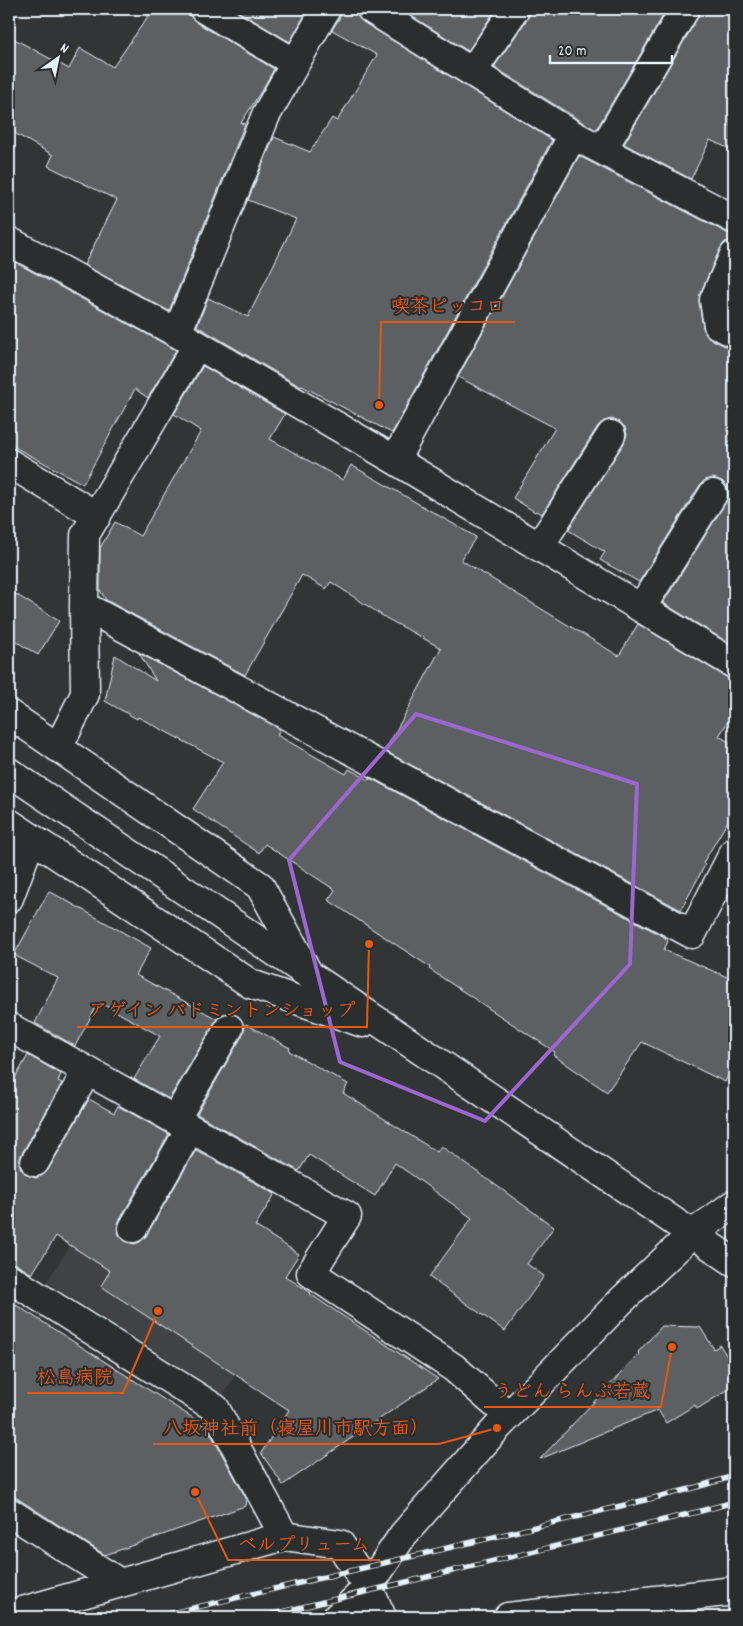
<svg xmlns="http://www.w3.org/2000/svg" width="743" height="1626" viewBox="0 0 743 1626" font-family="Dekko,'Klee One',sans-serif">
	<rect width="100%" height="100%" fill="#323536"/>
	<filter id="ink" filterUnits="userSpaceOnUse"><feTurbulence type="fractalNoise" baseFrequency=".02" numOctaves="2"/><feDisplacementMap in="SourceGraphic" scale="10" xChannelSelector="R" yChannelSelector="G"/><feConvolveMatrix kernelMatrix="1 2 1 2 8 2 1 2 1" color-interpolation-filters="sRGB"/></filter>
	<g filter="url(#ink)">
		<path fill="#3f4244" d="M91,1213L267,1326L223,1395L47,1282Z"/>
		<path fill="#5c6063" stroke="#e8f1f8" d="M153,9H188L190,16L196,22L274,69L265,85L241,123L245,124L169,311L84,265L117,200L48,166L53,155L9,130V36L69,69L80,48L113,67Z
			M234,9H308L290,42Z
			M342,9H355L358,17L363,22L552,140L392,433L302,386L301,387L197,326L208,298L248,317L296,219L248,200L274,137L310,152L332,118L337,121L377,55L332,30L340,17Z
			M400,9H496L468,51Z
			M530,9H667L596,130L581,121L494,67L528,18Z
			M701,9H734V151L710,140L691,179L624,144L698,17Z
			M579,156L727,233L734,235V240L725,242L720,249L700,294L699,302L703,327L706,335L711,339L727,347L734,349V646L663,603L726,502L729,494L727,486L722,481L713,478L705,480L700,485L639,582L600,560L605,552L568,530L624,443L627,435L625,427L619,422L612,419L604,421L598,426L542,514L537,511L535,512L513,498L555,428L458,377Z
			M9,259L176,350L148,398L135,389L83,484L9,444Z
			M734,293V316L732,315L730,302Z
			M203,366L285,414L270,439L343,480L351,465L476,537L461,560L619,656L638,624L726,677L734,680V712L719,736L734,745V811L703,863L705,865L681,910L385,751L441,648L386,618L331,582L326,589L302,575L245,675L106,600L100,590V548L115,522L140,536L201,431L174,414Z
			M9,590L59,621L38,655L9,637Z
			M139,653L280,729L277,735L346,774L349,769L369,780L370,778L666,938L665,939L668,941L664,950L734,980V1064L725,1082L642,1042L607,1092L553,1055L555,1052L429,969L430,967L328,900L335,890L265,844L259,853L193,809L223,762L138,717L137,719L105,701L115,655L156,681Z
			M49,891L151,948L136,975L217,1019L169,1099L134,1079L160,1036L99,1002L75,1046L35,1023L58,978L14,955Z
			M246,1024L290,1048L289,1051L348,1084L343,1093L437,1152L441,1146L554,1227L527,1264L544,1276L505,1331L429,1277L472,1218L395,1163L375,1196L309,1155L299,1171L197,1114L242,1036Z
			M28,1055L61,1074L58,1081L62,1083L21,1155L19,1163L21,1169L27,1175L36,1178L43,1175L48,1170L89,1099L114,1113L118,1106L169,1134L119,1221L117,1228L119,1235L125,1241L134,1244L140,1242L146,1236L196,1150L275,1194L255,1226L299,1254L285,1276L311,1293L310,1294L438,1379L283,1485L261,1453L289,1410L101,1286L110,1271L56,1236L32,1274L17,1265L9,1263V1089Z
			M9,1296L15,1300L13,1303L207,1427L246,1498L245,1506L105,1555L9,1493Z
			M662,1326L700,1327L714,1349L720,1345L734,1368V1386L697,1409L695,1405L666,1423L658,1410L540,1459L639,1354L638,1352Z"/>
		<g fill="none" stroke-linecap="round" stroke-linejoin="round">
			<defs>
				<path id="minor" d="M204,9L295,63
					M371,9L573,135L734,219
					M472,72L515,9
					M603,149L685,9
					M9,241L177,333L395,460L734,664
					M734,255L714,300L718,325L734,333
					M177,333L266,115L326,9
					M395,460L573,135
					M9,463L97,516
					M539,547L611,435
					M84,606L85,535L197,345
					M641,608L713,494
					M9,714L260,886L307,971
					M58,748L85,694L84,606L692,934L734,852
					M9,772L734,1262
					M9,823L251,984L363,1023
					M9,898L31,839
					M9,1027L347,1216L311,1273L454,1368L509,1416
					M175,1120L229,1028
					M35,1162L87,1071
					M133,1228L190,1129
					M9,1278L215,1408L284,1536
					M9,1512L120,1583
					M9,1615L284,1536L340,1544L368,1587L382,1617
					M337,1617L368,1587L403,1535L497,1428L622,1300L692,1234L734,1204
					M508,1617L734,1591"/>
			</defs>
			<use href="#minor" stroke="#e8f1f8" stroke-width="31"/>
			<use href="#minor" stroke="#2a2d2e" stroke-width="28"/>
			<defs>
				<path id="rail" d="M155,1617L494,1537L690,1489L734,1476
					M261,1617L697,1512L734,1502"/>
			</defs>
			<use href="#rail" stroke="#e8f1f8" stroke-width="5.5"/>
			<use href="#rail" stroke="#2a2d2e" stroke-width="4" stroke-dasharray="11" stroke-linecap="butt"/>
		</g>
	</g>
	<path fill="none" stroke="#9c67d0" stroke-width="4" stroke-linejoin="round" d="M416,714L637,784L630,964L485,1121L340,1062L289,860Z"/>
	<path fill="none" stroke="#e8590c" stroke-width="2" d="M379 405L381 322H515M369 944L367 1027H77M158 1311L123 1393H27M672 1347L661 1407H484M497 1428L439 1444H153M195 1492L228 1560H380"/>
	<g fill="#e8590c" stroke="#2a2d2e" stroke-width="2">
		<circle cx="379" cy="405" r="5"/>
		<circle cx="369" cy="944" r="5"/>
		<circle cx="158" cy="1311" r="5"/>
		<circle cx="672" cy="1347" r="5"/>
		<circle cx="497" cy="1428" r="5"/>
		<circle cx="195" cy="1492" r="5"/>
	</g>
	<g font-size="19" text-anchor="middle" font-weight="bold" fill="#e8590c" stroke="#2a2d2e" stroke-width="4" stroke-linejoin="round" paint-order="stroke">
		<text x="448" y="312">喫茶ピッコロ</text>
		<text x="222" y="1016">アゲイン バドミントンショップ</text>
		<text x="75" y="1383">松島病院</text>
		<text x="572" y="1397">うどん らんぷ若蔵</text>
		<text x="296" y="1434">八坂神社前（寝屋川市駅方面）</text>
		<text x="304" y="1550">ベルプリューム</text>
	</g>
	<rect width="743" height="1626" fill="none" stroke="#2a2d2e" stroke-width="30"/>
	<rect x="15" y="15" width="713" height="1596" fill="none" stroke="#e8f1f8" stroke-width="2" filter="url(#ink)"/>
	<g transform="translate(58 58) rotate(33)" stroke="#2a2d2e" stroke-width="4" paint-order="stroke">
	<path d="M0-4L9 19L0 12L-9 19Z" fill="#e8f1f8"/>
	<text y="-8" font-size="14" font-weight="bold" text-anchor="middle" fill="#e8f1f8">N</text>
	</g>
	<path d="M550 55v8h122v-8" fill="none" stroke="#e8f1f8" stroke-width="2.5"/>
	<text x="558" y="55" font-size="15" fill="#e8f1f8" stroke="#2a2d2e" stroke-width="4" paint-order="stroke">20 m</text>
</svg>
